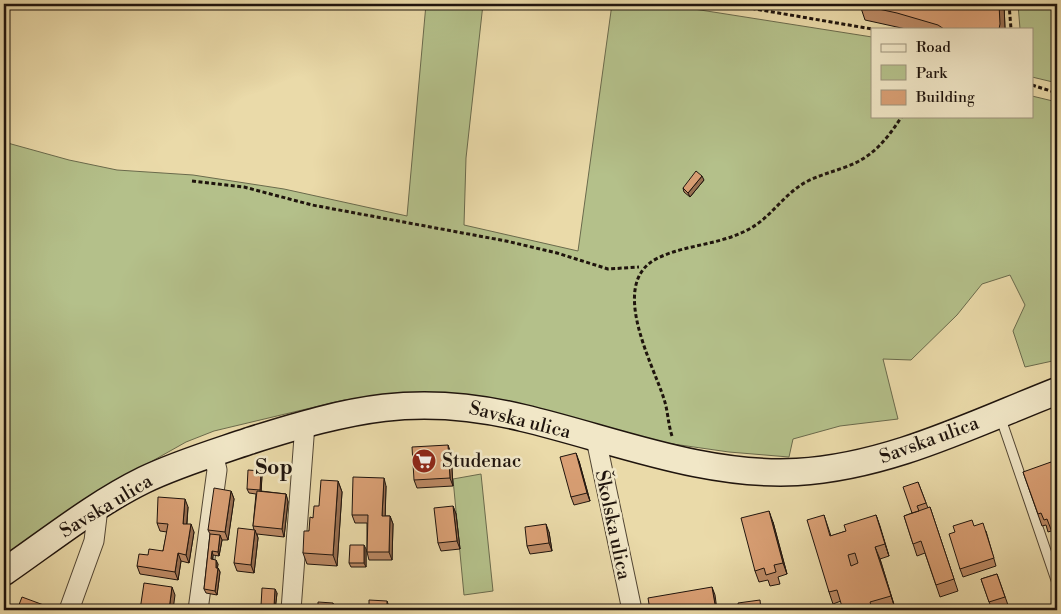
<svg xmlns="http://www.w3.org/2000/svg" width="1061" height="614" viewBox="0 0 1061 614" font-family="'Libre Bodoni',serif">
	<rect width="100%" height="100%" fill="#eadaa9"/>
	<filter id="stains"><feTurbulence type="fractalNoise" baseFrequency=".004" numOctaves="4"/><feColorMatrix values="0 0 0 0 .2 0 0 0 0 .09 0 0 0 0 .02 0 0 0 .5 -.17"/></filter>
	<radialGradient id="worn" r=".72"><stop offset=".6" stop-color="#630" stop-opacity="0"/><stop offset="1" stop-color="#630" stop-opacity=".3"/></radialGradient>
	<path fill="#b4c08a" stroke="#6a6a4c" d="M426,4H483L466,158L464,225L578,251L612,4H695L694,9L872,37V116H1032V96L1057,102V360L1025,367L1013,331L1025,305L1010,275L982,284L957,315L911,360L883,359L898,419L840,426L793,439L789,457L729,452L652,441L399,395L344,400L214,431L186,442L92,495L4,555V142L69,160L117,170L193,175L284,189L407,216Z
		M1018,4H1057V83L1032,77V29H1020Z
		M481,474L493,591L464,595L453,479Z"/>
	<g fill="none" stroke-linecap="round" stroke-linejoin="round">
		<defs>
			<path id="service" d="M1000,416L1057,583"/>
			<path id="minor" d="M596,439L632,610
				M69,610L94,541L98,508
				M198,610L217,470L213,453
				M291,610L305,424"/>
			<path id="secondary" d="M4,572C49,541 95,504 144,480C177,464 214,453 249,441C350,409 417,392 523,418C612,439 703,477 797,472C888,467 973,424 1057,391"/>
		</defs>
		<use href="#service" stroke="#524634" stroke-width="11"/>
		<use href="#minor" stroke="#524634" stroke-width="21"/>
		<use href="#secondary" stroke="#1f140d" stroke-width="29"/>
		<path stroke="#1f140d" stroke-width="3" stroke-dasharray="4 2.5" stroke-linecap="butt" d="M726,4L872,29
			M1009,4L1011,29
			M1032,85L1057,93
			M192,181L244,187L312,205L506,241L557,253L608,269L639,267
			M672,436C668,424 668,411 664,399C653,364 607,282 658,258C687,244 722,245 751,228C772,216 784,194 806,182C819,175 833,172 848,166C873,157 888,138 902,116"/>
		<use href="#service" stroke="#f1e7c7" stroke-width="9"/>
		<use href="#minor" stroke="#f1e7c7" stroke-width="19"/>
		<use href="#secondary" stroke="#f1e7c7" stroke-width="26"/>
	</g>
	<path fill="#bb8964" stroke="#1f140d" d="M860,4H1004L1005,29H906L865,20L860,5Z
		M704,180L690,197L684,192L683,188Z
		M451,453L453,486L417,488L414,480Z
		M579,461L590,501L574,505L571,497Z
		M1057,463V547L1051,531L1048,532L1046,525L1042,526L1023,472L1055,473Z
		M261,471L262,475L261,491L286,494L288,502L284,537L257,534L258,538L254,573L237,571L234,563L254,530L253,526L256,494L249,493L247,489Z
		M338,481L342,492L337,566L307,564L303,553L309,531L313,518L319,506Z
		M918,482L928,508L930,507L958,591L940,597L925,553L917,556L904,516L912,513Z
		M386,486L385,516H390L393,524L392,560H369L367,552V523H355L352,515Z
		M231,491L234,499L228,540H222L219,556L213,555V560L218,564L217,568H218L220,572L217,595L206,593L204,589L210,534L208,530Z
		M453,506L456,514L460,549L441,551L438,543Z
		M188,507L187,524L194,532L189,563L181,561L178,580L140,574L137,566L148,555L163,551L167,532L160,531L157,523Z
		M824,515L831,536L846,531L876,515L889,556L880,559L895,608L886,610H843L841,601L833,604L829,592Z
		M773,522L787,574L778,577L780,584L770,586L768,580L759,582L755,571Z
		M975,526L986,531L996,566L963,577L960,569Z
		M549,532L552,551L530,554L527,546Z
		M366,549V567H351L349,563Z
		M997,574L1008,605L992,610L981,579Z
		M277,593L275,610H262L261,606Z"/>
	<path fill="#986f51" stroke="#1f140d" d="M999,4H1004L1005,29H999Z
		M702,176L704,180L690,197L688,193Z
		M448,445L451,453L453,486L450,478Z
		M576,453L579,461L590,501L587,493Z
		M261,471L262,475L261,494L260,490Z
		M384,478L386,486L385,524L382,516Z
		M338,481L342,492L337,566L333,555Z
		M231,491L234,499L228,540L225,532Z
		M286,494L288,502L284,537L282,529Z
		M185,499L188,507L186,532L183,524Z
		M453,506L456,514L460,549L457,541Z
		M769,511L773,522L787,574L783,563Z
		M876,515L880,526L889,556L885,544Z
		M390,516L393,524L392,560L389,552Z
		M191,524L194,532L189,563L186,555Z
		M546,524L549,532L552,551L549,543Z
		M255,530L258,538L254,573L251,565Z
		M220,535L222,540L219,556L218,552Z
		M364,545L366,549V567L364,563Z
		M875,547L880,559L895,608L891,596Z
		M212,551L213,555L212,563L211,559Z
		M178,553L181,561L178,580L175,572Z
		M216,560L218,564L217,572L216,568Z
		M218,568L220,572L217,595L215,591Z
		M172,587L175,595L173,610H169Z
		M712,587L715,595L717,610H716Z
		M275,589L277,593L275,610L274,607Z
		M387,601L390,609V610H387Z
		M333,603L335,610H332Z"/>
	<path fill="#d99f74" stroke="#1f140d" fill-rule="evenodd" d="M860,4H999L1000,24L999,29H944L938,25L897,13L860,5Z
		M696,171L702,176L688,193L683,188Z
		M448,445L450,478L414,480L412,447Z
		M576,453L587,493L571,497L560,457Z
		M1051,462L1057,480V539L1055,540L1047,519L1044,520L1041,513L1038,514L1023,472Z
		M1057,463V480L1052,465Z
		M248,470L261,471L260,490L247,489Z
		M353,477L384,478L382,516H390L389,552H367L368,515H352Z
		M321,480L338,481L333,555L303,553L304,531H309L310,517L313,518L314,506H319Z
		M918,482L926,503L917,506L919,511L912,513L903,487Z
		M214,488L231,491L225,532L208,530Z
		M257,491L286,494L282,529L253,526Z
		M158,497L185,499L183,524H191L186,555L178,553L175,572L137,566L139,554L148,555L149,549L163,551L168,524L157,523Z
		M453,506L457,541L438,543L434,508Z
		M930,507L954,579L936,585L921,541L913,544L904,516Z
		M769,511L783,563L774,565L776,572L766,575L764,568L755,571L741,518Z
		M824,515L830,536L846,531L844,525L876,515L885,544L875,547L891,596L870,602L873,610H843L837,590L829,592L807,520ZM855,553L858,563L851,566L848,555Z
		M972,520L974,526L983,523L994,558L960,569L949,534L955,532L953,526Z
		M546,524L549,543L527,546L525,527Z
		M238,528L255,530L251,565L234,563Z
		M210,534L220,535L218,552L212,551L211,559L216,560V568H218L215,591L204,589Z
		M350,545H364V563H349Z
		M997,574L1005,597L989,602L981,579Z
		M144,583L172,587L169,610H140Z
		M712,587L716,610H650L648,598Z
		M262,588L275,589L274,607L261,606Z
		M22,597L49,607L48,610H17Z
		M369,600L387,601V610H369Z
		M760,600L761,610H739L738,603Z
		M318,602L333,603L332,610H318Z
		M341,606H358V610H341Z"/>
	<defs>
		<symbol id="supermarket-disc" viewBox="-11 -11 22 22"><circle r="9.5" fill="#8f2418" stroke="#f1e7c7"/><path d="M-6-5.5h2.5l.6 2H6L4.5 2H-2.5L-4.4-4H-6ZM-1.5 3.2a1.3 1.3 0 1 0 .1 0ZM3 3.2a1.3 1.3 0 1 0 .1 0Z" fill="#fff"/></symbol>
	</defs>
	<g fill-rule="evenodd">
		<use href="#supermarket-disc" x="410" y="447" width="28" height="28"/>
	</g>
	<g text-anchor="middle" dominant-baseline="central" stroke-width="5" stroke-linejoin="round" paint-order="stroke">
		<g font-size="19" fill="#1f140d" stroke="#f1e7c7">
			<text transform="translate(520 420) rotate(14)">Savska ulica</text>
			<text transform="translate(929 440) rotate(-20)">Savska ulica</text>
			<text transform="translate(106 506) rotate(-31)">Savska ulica</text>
			<text transform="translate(613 525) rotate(78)">Školska ulica</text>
		</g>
		<g font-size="19" fill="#1f140d" stroke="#f1e7c7" text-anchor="start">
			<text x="442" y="461">Studenac</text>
		</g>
		<g font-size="21" font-weight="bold" fill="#1f140d" stroke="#f1e7c7">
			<text x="274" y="468">Sop</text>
		</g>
	</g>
	<rect width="1061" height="614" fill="none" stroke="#eadaa9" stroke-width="20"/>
	<rect x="5" y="5" width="1051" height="604" fill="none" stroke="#1f140d" stroke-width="2.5"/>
	<rect x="10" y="10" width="1041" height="594" fill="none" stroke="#1f140d"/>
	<rect x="871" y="28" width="162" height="90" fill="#f1e7c7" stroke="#9d937d"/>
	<rect x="881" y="44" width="25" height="8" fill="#f1e7c7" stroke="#9d937d"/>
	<text x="916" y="52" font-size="15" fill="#1f140d">Road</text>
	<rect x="881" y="65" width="25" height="15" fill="#b4c08a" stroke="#9d937d"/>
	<text x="916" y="78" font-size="15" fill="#1f140d">Park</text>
	<rect x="881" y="90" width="25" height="15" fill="#d99f74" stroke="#9d937d"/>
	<text x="916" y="102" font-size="15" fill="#1f140d">Building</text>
	<rect width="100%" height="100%" filter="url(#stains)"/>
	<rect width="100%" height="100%" fill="url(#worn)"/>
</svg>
